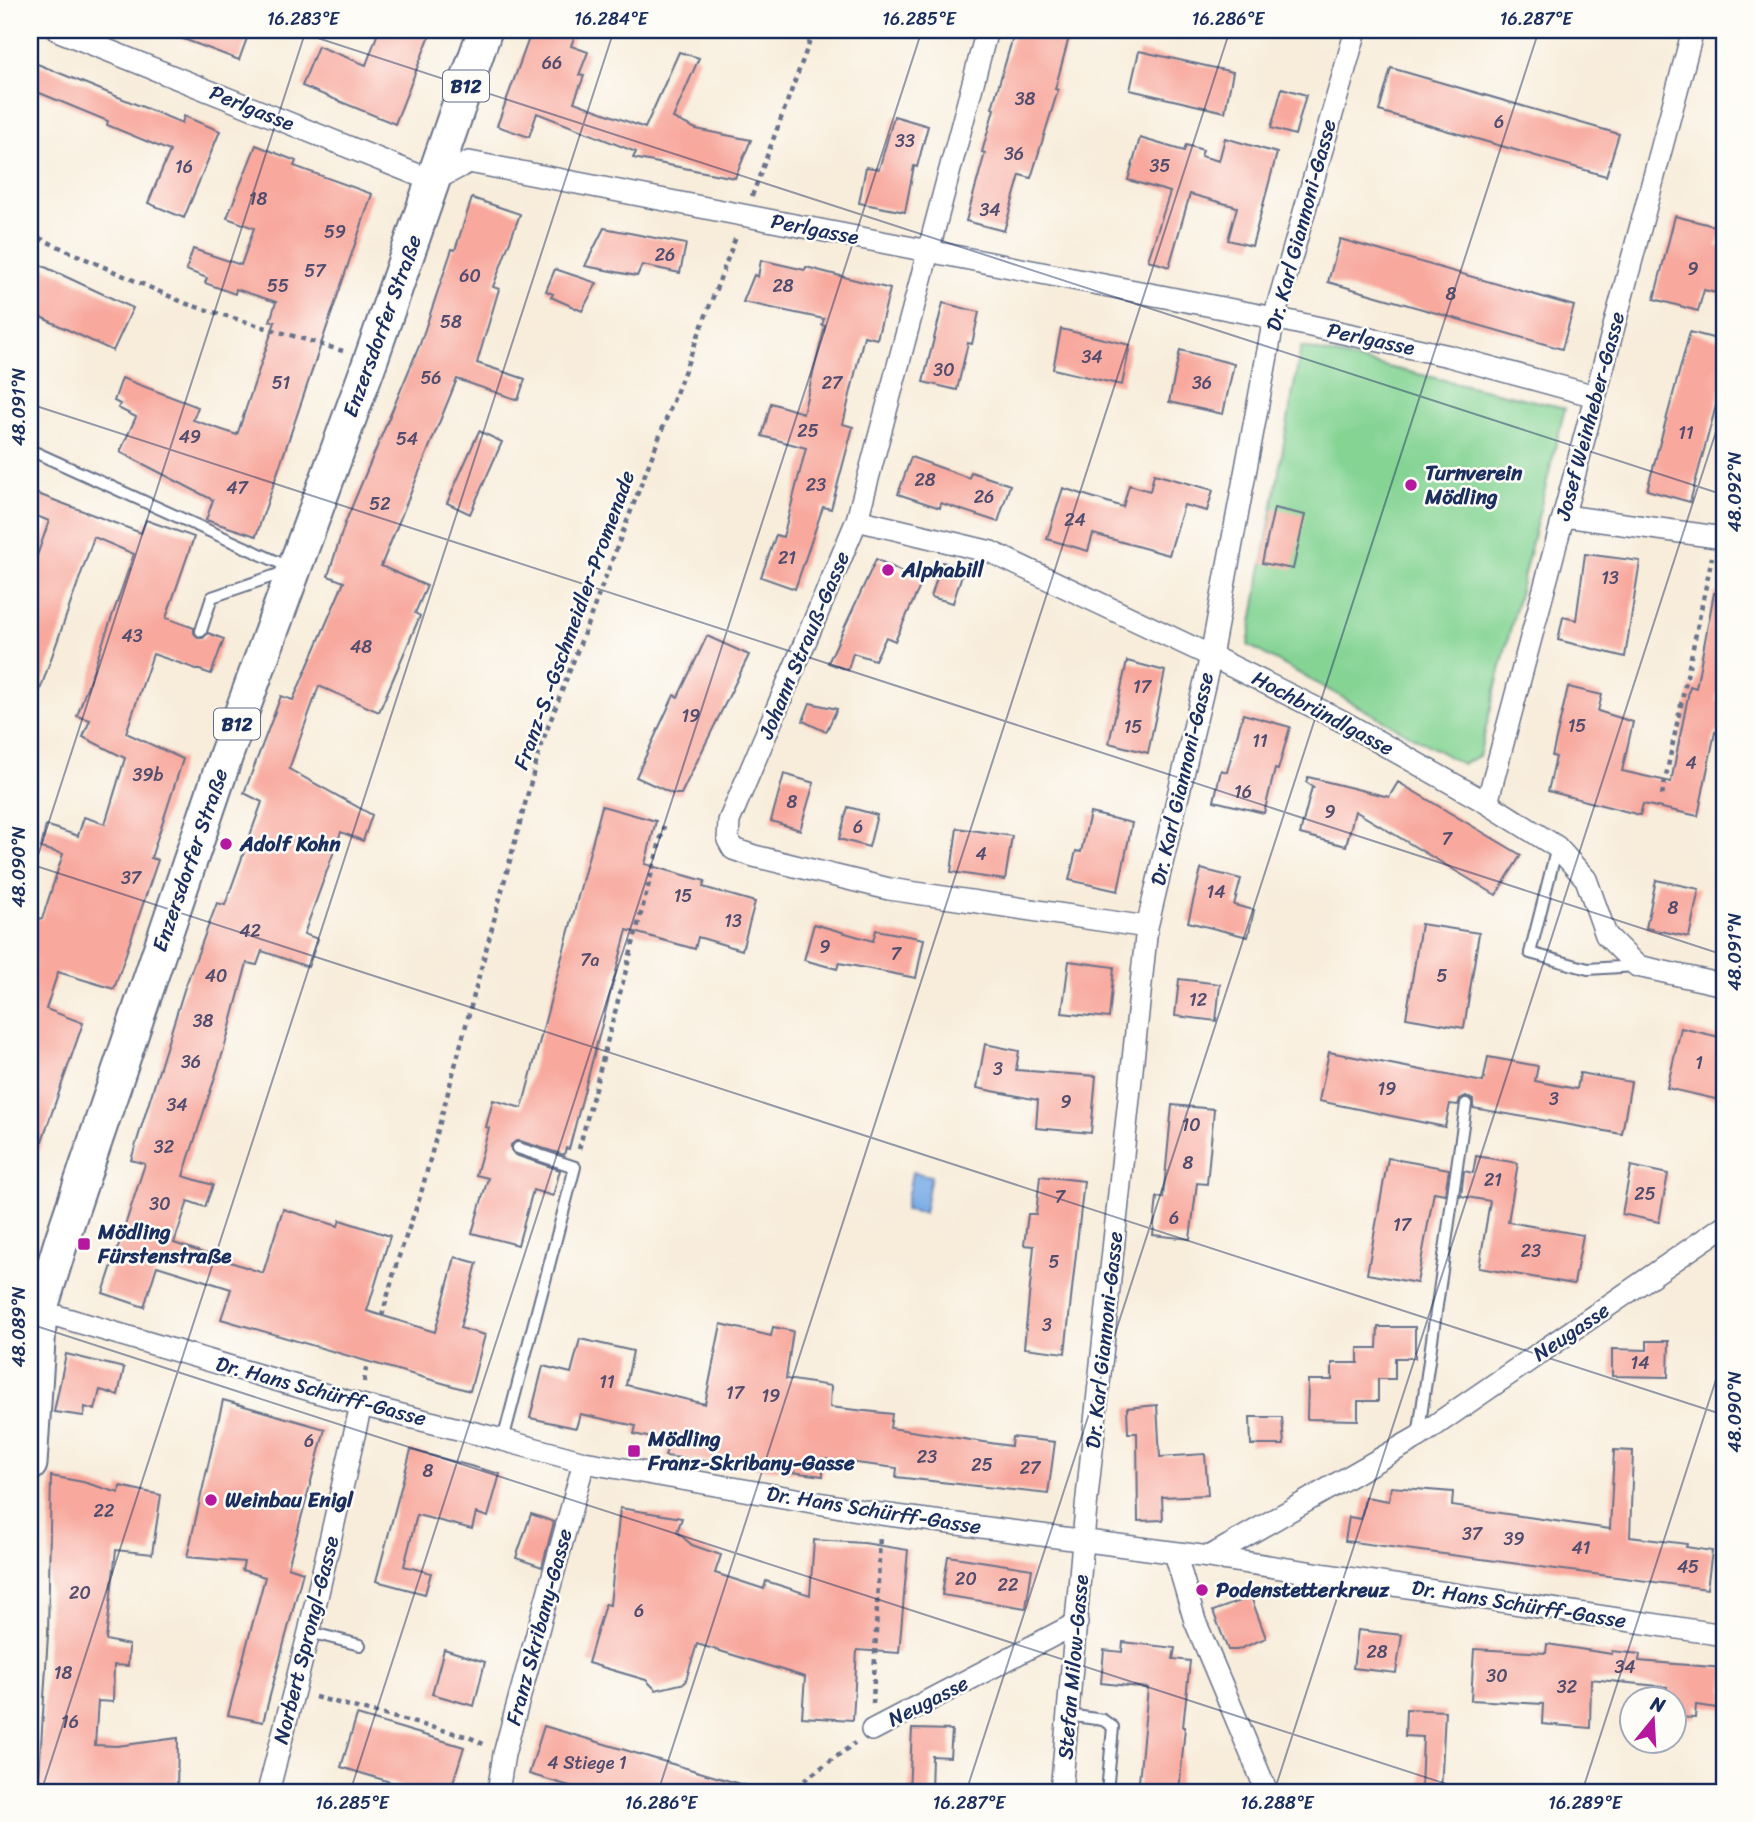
<svg xmlns="http://www.w3.org/2000/svg" width="1754" height="1822" viewBox="0 0 1754 1822" font-family="Sriracha,sans-serif">
	<rect width="100%" height="100%" fill="#fdfcf7"/>
	<filter id="ink" filterUnits="userSpaceOnUse"><feTurbulence type="fractalNoise" baseFrequency=".0143" numOctaves="2"/><feDisplacementMap in="SourceGraphic" scale="14" xChannelSelector="R" yChannelSelector="G"/><feConvolveMatrix kernelMatrix="1 2 1 2 8 2 1 2 1" color-interpolation-filters="sRGB"/></filter>
	<filter id="wash" filterUnits="userSpaceOnUse"><feTurbulence type="fractalNoise" baseFrequency=".00686" numOctaves="4" result="noise"/><feDisplacementMap in="SourceGraphic" scale="28" xChannelSelector="R" yChannelSelector="G"/><feGaussianBlur stdDeviation="1.57" result="paint"/><feColorMatrix in="noise" values="0 0 0 0 0 0 0 0 0 0 0 0 0 0 0 0 0 1.4 0 .05"/><feComposite in="paint" operator="in"/></filter>
	<g filter="url(#wash)">
		<rect width="100%" height="100%" fill="#f8eddb"/>
		<path fill="#85d494" stroke="#508279" stroke-width="2" d="M1301,347L1565,408L1479,756L1462,764L1248,645Z"/>
		<path fill="#79abe5" stroke="#4a6da2" stroke-width="2" d="M912,1172L931,1176L924,1213L905,1210Z"/>
		<g id="blocks">
			<path fill="#f8a89d" d="M165,30H250L239,60L165,32Z
				M379,30H432L395,124L302,86L318,46L366,65Z
				M532,30H577L571,46L588,52L579,75L584,76L574,102L645,128L679,52L699,58L673,118L696,129L751,140L735,178L633,158L636,152L537,113L529,137L497,126Z
				M1015,30H1071L1055,89L1058,90L1031,178L1020,175L1004,231L966,221L985,153L982,152L994,109L992,108Z
				M1139,51L1233,72L1225,112L1130,90Z
				M30,61L182,123L184,116L220,131L184,218L148,203L170,151L107,125L108,121L30,89Z
				M1391,68L1619,134L1606,176L1379,111Z
				M1282,88L1306,95L1295,135L1271,128Z
				M894,116L928,126L917,167L914,166L905,212L859,203L866,167L879,169Z
				M1140,138L1184,151L1186,145L1203,150L1201,156L1219,161L1225,138L1277,153L1252,246L1228,240L1237,207L1190,194L1169,267L1148,260L1170,192L1128,180Z
				M256,145L296,161L294,166L372,194L256,536L206,520L213,500L120,452L136,417L118,408L120,404L114,401L122,378L198,407L193,420L237,435L275,322L270,321L276,302L236,289L235,294L205,283L207,278L186,270L193,249L241,265L254,228L227,218Z
				M472,198L520,214L493,287L499,289L477,363L525,379L518,400L457,379L381,566L427,586L415,613L420,616L379,712L319,686L289,769L372,815L363,841L341,832L304,934L318,939L308,967L262,951L257,965L247,963L224,1049L183,1176L213,1185L205,1207L188,1201L174,1243L263,1273L283,1209L338,1226L340,1220L390,1236L367,1311L435,1332L455,1257L477,1263L460,1328L485,1335L470,1391L221,1319L231,1289L157,1266L144,1307L103,1293L145,1164L131,1160L184,990L217,903L225,905L262,802L244,793L281,696L293,700L344,582L328,576L345,523L420,344L452,249L455,250Z
				M1675,216L1722,228L1717,246L1724,248V295L1704,290L1698,311L1654,299Z
				M604,228L686,244L680,273L642,265L637,276L585,266Z
				M1340,239L1574,306L1562,349L1328,282Z
				M30,260L133,308L113,351L30,312Z
				M761,260L805,270L806,267L890,289L877,339L864,336L843,424L853,427L831,509L823,507L795,589L761,577L776,535L783,537L806,448L762,436L771,403L803,413L825,326L822,325L824,319L743,302L754,275L758,277Z
				M555,269L597,283L582,311L551,297L553,294L546,291Z
				M943,303L979,312L972,344L968,343L957,390L923,382Z
				M1061,329L1130,345L1122,385L1053,369Z
				M1690,332L1724,341V376L1690,502L1647,490Z
				M1180,350L1234,364L1223,414L1169,402Z
				M479,431L502,442L470,514L447,503Z
				M911,457L969,478L971,472L1010,485L998,522L941,503L940,508L898,494Z
				M1154,474L1213,490L1207,511L1184,505L1169,555L1093,534L1088,551L1047,539L1063,488L1123,507L1129,485L1150,491Z
				M30,491L141,533L146,520L194,537L166,618L194,628V633L198,638H203L208,633L224,639L211,674L153,654L126,733L183,759L151,858L158,860L114,989L58,972L46,1009L83,1023L33,1167L30,1166V916L42,919L63,854L41,848L46,825L78,836L84,817L105,824L125,758L83,737L90,720L77,716L134,554L94,537L33,710L30,709V576L49,521L30,513Z
				M1274,508L1305,515L1293,569L1262,563Z
				M1585,554L1640,561L1625,657L1558,640L1563,617L1576,620Z
				M876,559L922,582L895,641L886,637L875,660L853,653L848,670L828,663Z
				M942,562L964,568L953,603L931,597Z
				M1714,593L1724,594V662L1716,701L1724,703L1717,733L1715,732L1698,816L1643,804L1640,815L1548,791L1556,757L1552,756L1568,687L1602,695L1598,711L1633,722L1622,771L1671,782L1690,686L1696,688Z
				M707,636L749,655L681,794H673L636,777L674,695L678,697Z
				M1127,661L1165,671L1148,753L1109,743Z
				M810,703L837,709L826,732L803,721Z
				M1243,714L1290,727L1278,770L1275,769L1264,813L1214,801L1221,770L1227,772Z
				M784,774L814,783L800,830L771,821Z
				M1308,777L1389,797L1398,782L1521,855L1496,895L1355,811L1346,846L1300,834L1312,787L1315,788L1306,782Z
				M602,806L656,821L645,864L705,881L703,887L755,902L742,950L698,937L695,949L627,930L569,1149L566,1148L564,1155L520,1141H516L511,1145V1150L515,1155L560,1170L553,1196L533,1190L518,1245L472,1233L488,1178L476,1175L489,1128L486,1127L493,1100L522,1108Z
				M848,807L877,815L869,847L839,839Z
				M1090,813L1132,823L1118,891L1069,880L1076,851L1081,852Z
				M957,828L1012,836L1005,880L951,872Z
				M1201,869L1241,879L1234,905L1254,910L1248,937L1188,922Z
				M1656,880L1699,889L1689,937L1646,928Z
				M814,924L873,941L876,930L924,939L916,978L839,963L837,969L804,960Z
				M1421,924L1479,933L1464,1028L1406,1018Z
				M1069,961L1114,967L1109,1018L1062,1013Z
				M1179,979L1220,984L1216,1021L1175,1016Z
				M1681,1028L1724,1038V1101L1667,1088Z
				M985,1044L1019,1051L1016,1070L1096,1076L1091,1133L1036,1128L1038,1100L977,1088Z
				M1329,1052L1483,1082L1488,1057L1538,1066L1535,1081L1577,1089L1580,1073L1631,1082L1622,1134L1473,1108V1100L1466,1096L1460,1099L1458,1105L1450,1104L1445,1127L1319,1101Z
				M1172,1105L1214,1109L1207,1184L1197,1183L1190,1239L1153,1235L1157,1197L1163,1198Z
				M1476,1156L1518,1163L1508,1222L1583,1235L1574,1284L1479,1268L1490,1201L1461,1196L1464,1171L1473,1173Z
				M1388,1158L1449,1169L1445,1194L1434,1192L1417,1283L1367,1274Z
				M1631,1166L1668,1174L1659,1222L1622,1214Z
				M1040,1176L1084,1181L1065,1353L1024,1348L1034,1246L1024,1245L1028,1214H1036Z
				M721,1324L771,1336L773,1327L793,1331L786,1379L831,1386L830,1407L892,1414L890,1428L1011,1446L1012,1437L1055,1442L1048,1494L896,1477L897,1468L823,1459V1476L665,1456L669,1442L634,1434L636,1426L580,1414L576,1428L530,1418L543,1366L571,1373L580,1339L633,1351L626,1385L705,1404Z
				M1378,1327H1415V1358H1395V1379H1378V1401H1358V1420L1307,1419L1308,1380H1332V1363H1358V1348H1377Z
				M1647,1341H1669L1668,1377L1612,1376V1349L1647,1350Z
				M66,1354L124,1368L118,1395L100,1390L95,1410L85,1407L84,1416L54,1412Z
				M223,1400L325,1429L288,1567L303,1572L263,1722L228,1715L265,1577L242,1570L244,1562L187,1557Z
				M1157,1405L1160,1457L1205,1454L1208,1495L1162,1497L1163,1520L1138,1521L1137,1433H1128L1127,1408Z
				M1250,1417H1282L1284,1445H1251Z
				M411,1450L500,1474L488,1517L476,1513L472,1529L417,1515L404,1566L431,1573L425,1594L376,1581Z
				M1614,1450L1633,1451L1630,1537L1687,1544L1686,1547L1712,1551L1707,1589L1345,1541L1349,1517L1361,1519L1365,1497L1389,1501L1391,1487L1453,1492L1452,1506L1610,1529Z
				M51,1476L83,1482L119,1493L120,1486L161,1495L152,1554L116,1550L106,1640L129,1645L128,1666L114,1665L113,1702L98,1701L95,1745L117,1746L178,1738L177,1792H38L48,1635Z
				M620,1508L682,1518L677,1532L692,1545L721,1555L715,1573L764,1589L766,1581L810,1595L814,1540L864,1543L908,1550L899,1653L857,1650L853,1720L802,1717L805,1677L697,1644L685,1683L656,1690L646,1680L588,1663L605,1604L610,1605Z
				M531,1514L554,1522L542,1567L516,1558Z
				M948,1556L1032,1569L1026,1608L942,1595Z
				M1251,1597L1266,1638L1237,1650H1228L1213,1611Z
				M1358,1630L1402,1635L1396,1673L1353,1668Z
				M1123,1642L1175,1648L1173,1659L1190,1661L1183,1727H1185L1179,1792H1138L1148,1688L1101,1683L1104,1650L1122,1652Z
				M1547,1644L1612,1654V1651L1640,1654L1639,1661L1724,1668V1709L1696,1705L1695,1718L1674,1717V1699H1666L1667,1687L1591,1679L1590,1728L1542,1724L1543,1704L1471,1700L1474,1649L1546,1653Z
				M444,1649L485,1662L474,1706L432,1694Z
				M1406,1709L1445,1711L1441,1792H1421L1423,1737L1405,1736Z
				M357,1715L464,1747L450,1792H423L341,1767Z
				M544,1726L750,1787L749,1792H590L529,1774Z
				M912,1729L952,1730L950,1757L932,1756L931,1792H909Z"/>
		</g>
	</g>
	<g filter="url(#ink)">
		<use href="#blocks" fill-opacity="0" stroke="#68728a" stroke-width="2"/>
		<g fill="none" stroke-linecap="round" stroke-linejoin="round">
			<defs>
				<path id="service" d="M30,450L291,568
					M201,631L212,597L285,572
					M1557,847L1530,953L1588,969L1636,966
					M1418,1437L1466,1104
					M503,1440L575,1167L518,1148
					M309,1632L360,1645
					M1068,1715L1103,1720L1113,1727L1107,1792"/>
				<path id="minor" d="M57,30L433,181L469,162L1274,318L1449,356L1595,396
					M987,30L857,520L729,821L728,840L733,849L754,856L889,889L1147,927
					M1565,516L1724,538
					M857,520L991,552L1211,656L1340,720L1487,803L1557,847L1586,879L1606,935L1637,966L1724,985
					M1487,803L1693,30
					M32,1302L40,1311L361,1405L503,1440L584,1462L881,1514L1209,1557L1724,1635
					M1175,1553L1195,1621L1267,1792
					M1209,1557L1418,1437L1724,1226
					M872,1730L1077,1623
					M268,1792L309,1632L361,1405
					M498,1792L504,1754L584,1462
					M1061,1792L1086,1507L1147,927L1211,656L1274,318L1356,30"/>
				<path id="primary" d="M30,1464L40,1311L62,1239L226,755L371,359L485,30"/>
			</defs>
			<use href="#service" stroke="#68728a" stroke-width="14"/>
			<use href="#minor" stroke="#68728a" stroke-width="24"/>
			<use href="#primary" stroke="#68728a" stroke-width="37"/>
			<path stroke="#68728a" stroke-width="4.5" stroke-dasharray="5 5" stroke-linecap="butt" d="M752,196L814,30
				M30,234L187,304L343,351
				M1662,795L1712,557
				M579,1149L664,826
				M382,1316L397,1262L420,1197L540,748L736,237
				M364,1382L367,1362
				M315,1697L469,1737L485,1745
				M873,1704L880,1534
				M788,1792L855,1743"/>
			<use href="#service" stroke="#fff" stroke-width="10"/>
			<use href="#minor" stroke="#fff" stroke-width="21"/>
			<use href="#primary" stroke="#fff" stroke-width="33"/>
		</g>
	</g>
	<path fill="none" stroke="#1b2f5e" stroke-width="2" stroke-opacity="0.45" d="M293,30L1724,495M1709,30L1724,35M30,404L1724,955M30,864L1724,1415M30,880L306,30M30,1324L1471,1792M30,1784L55,1792M41,1792L614,30M350,1792L922,30M658,1792L1230,30M966,1792L1539,30M1274,1792L1724,407M1582,1792L1724,1355"/>
	<g fill="#b5179e" stroke="#fdfcf7" stroke-width="2.5">
		<circle cx="1411" cy="485" r="7"/>
		<circle cx="888" cy="570" r="7"/>
		<circle cx="226" cy="844" r="7"/>
		<rect x="77" y="1237" width="14" height="14" rx="3.5"/>
		<rect x="627" y="1444" width="14" height="14" rx="3.5"/>
		<circle cx="211" cy="1500" r="7"/>
		<circle cx="1202" cy="1590" r="7"/>
	</g>
	<g text-anchor="middle" dominant-baseline="central" stroke-width="5" stroke-linejoin="round" paint-order="stroke">
		<g font-size="18" fill="#524d6e">
			<text x="552" y="63">66</text>
			<text x="1025" y="99">38</text>
			<text x="1499" y="122">6</text>
			<text x="905" y="141">33</text>
			<text x="1014" y="154">36</text>
			<text x="1160" y="166">35</text>
			<text x="184" y="167">16</text>
			<text x="258" y="199">18</text>
			<text x="990" y="210">34</text>
			<text x="335" y="232">59</text>
			<text x="665" y="255">26</text>
			<text x="1693" y="269">9</text>
			<text x="315" y="271">57</text>
			<text x="470" y="276">60</text>
			<text x="278" y="286">55</text>
			<text x="783" y="286">28</text>
			<text x="1451" y="294">8</text>
			<text x="451" y="322">58</text>
			<text x="1092" y="357">34</text>
			<text x="944" y="370">30</text>
			<text x="431" y="378">56</text>
			<text x="281" y="383">51</text>
			<text x="832" y="383">27</text>
			<text x="1202" y="383">36</text>
			<text x="808" y="431">25</text>
			<text x="1686" y="433">11</text>
			<text x="190" y="437">49</text>
			<text x="407" y="439">54</text>
			<text x="925" y="480">28</text>
			<text x="816" y="485">23</text>
			<text x="237" y="488">47</text>
			<text x="984" y="497">26</text>
			<text x="380" y="504">52</text>
			<text x="1075" y="520">24</text>
			<text x="787" y="558">21</text>
			<text x="1610" y="578">13</text>
			<text x="132" y="636">43</text>
			<text x="361" y="647">48</text>
			<text x="1142" y="687">17</text>
			<text x="691" y="716">19</text>
			<text x="1577" y="726">15</text>
			<text x="1133" y="727">15</text>
			<text x="1260" y="741">11</text>
			<text x="1691" y="763">4</text>
			<text x="148" y="775">39b</text>
			<text x="1243" y="792">16</text>
			<text x="792" y="802">8</text>
			<text x="1330" y="812">9</text>
			<text x="858" y="827">6</text>
			<text x="1447" y="839">7</text>
			<text x="981" y="854">4</text>
			<text x="131" y="878">37</text>
			<text x="1216" y="892">14</text>
			<text x="683" y="896">15</text>
			<text x="1673" y="908">8</text>
			<text x="733" y="921">13</text>
			<text x="250" y="931">42</text>
			<text x="825" y="947">9</text>
			<text x="896" y="954">7</text>
			<text x="590" y="960">7a</text>
			<text x="216" y="976">40</text>
			<text x="1442" y="976">5</text>
			<text x="1198" y="1000">12</text>
			<text x="203" y="1021">38</text>
			<text x="191" y="1062">36</text>
			<text x="1699" y="1063">1</text>
			<text x="998" y="1069">3</text>
			<text x="1387" y="1089">19</text>
			<text x="1554" y="1099">3</text>
			<text x="1066" y="1102">9</text>
			<text x="177" y="1105">34</text>
			<text x="1191" y="1125">10</text>
			<text x="164" y="1147">32</text>
			<text x="1188" y="1163">8</text>
			<text x="1493" y="1180">21</text>
			<text x="1645" y="1194">25</text>
			<text x="1060" y="1197">7</text>
			<text x="160" y="1204">30</text>
			<text x="1174" y="1218">6</text>
			<text x="1402" y="1225">17</text>
			<text x="1531" y="1251">23</text>
			<text x="1054" y="1262">5</text>
			<text x="1047" y="1325">3</text>
			<text x="1640" y="1363">14</text>
			<text x="607" y="1382">11</text>
			<text x="735" y="1393">17</text>
			<text x="771" y="1396">19</text>
			<text x="309" y="1441">6</text>
			<text x="927" y="1457">23</text>
			<text x="982" y="1465">25</text>
			<text x="1030" y="1468">27</text>
			<text x="428" y="1471">8</text>
			<text x="104" y="1511">22</text>
			<text x="1472" y="1534">37</text>
			<text x="1514" y="1539">39</text>
			<text x="1581" y="1548">41</text>
			<text x="1688" y="1567">45</text>
			<text x="966" y="1579">20</text>
			<text x="1008" y="1585">22</text>
			<text x="80" y="1593">20</text>
			<text x="639" y="1611">6</text>
			<text x="1377" y="1652">28</text>
			<text x="1625" y="1667">34</text>
			<text x="63" y="1673">18</text>
			<text x="1497" y="1676">30</text>
			<text x="1567" y="1687">32</text>
			<text x="70" y="1722">16</text>
			<text x="587" y="1763">4 Stiege 1</text>
		</g>
		<g fill="#fdfcf7" stroke="#5f6c8c" stroke-width="2">
			<rect x="443" y="70.5" width="46" height="31" rx="5"/>
			<rect x="214" y="708.5" width="46" height="31" rx="5"/>
		</g>
		<g font-size="19" font-weight="bold" fill="#1b2f5e">
			<text x="466" y="86">B12</text>
			<text x="237" y="724">B12</text>
		</g>
		<g font-size="21" fill="#1b2f5e" stroke="#fdfcf7">
			<text transform="translate(252 108) rotate(22)">Perlgasse</text>
			<text transform="translate(1301 225) rotate(-75)">Dr. Karl Giannoni-Gasse</text>
			<text transform="translate(815 229) rotate(11)">Perlgasse</text>
			<text transform="translate(382 326) rotate(-70)">Enzersdorfer Straße</text>
			<text transform="translate(1371 339) rotate(12)">Perlgasse</text>
			<text transform="translate(1590 416) rotate(-75)">Josef Weinheber-Gasse</text>
			<text transform="translate(574 620) rotate(-70)">Franz-S.-Gschmeidler-Promenade</text>
			<text transform="translate(804 645) rotate(-67)">Johann Strauß-Gasse</text>
			<text transform="translate(1323 713) rotate(28)">Hochbründlgasse</text>
			<text transform="translate(1182 779) rotate(-77)">Dr. Karl Giannoni-Gasse</text>
			<text transform="translate(190 860) rotate(-71)">Enzersdorfer Straße</text>
			<text transform="translate(1571 1332) rotate(-34)">Neugasse</text>
			<text transform="translate(1104 1340) rotate(-84)">Dr. Karl Giannoni-Gasse</text>
			<text transform="translate(321 1391) rotate(15)">Dr. Hans Schürff-Gasse</text>
			<text transform="translate(874 1510) rotate(9)">Dr. Hans Schürff-Gasse</text>
			<text transform="translate(1519 1604) rotate(9)">Dr. Hans Schürff-Gasse</text>
			<text transform="translate(539 1627) rotate(-75)">Franz Skribany-Gasse</text>
			<text transform="translate(306 1640) rotate(-76)">Norbert Sprongl-Gasse</text>
			<text transform="translate(1073 1667) rotate(-85)">Stefan Milow-Gasse</text>
			<text transform="translate(928 1701) rotate(-27)">Neugasse</text>
		</g>
		<g font-size="21" font-weight="bold" fill="#1b2f5e" stroke="#fdfcf7" text-anchor="start">
			<text x="1425" y="473">Turnverein<tspan x="1425" dy="24">Mödling</tspan></text>
			<text x="902" y="570">Alphabill</text>
			<text x="240" y="844">Adolf Kohn</text>
			<text x="98" y="1232">Mödling<tspan x="98" dy="24">Fürstenstraße</tspan></text>
			<text x="648" y="1439">Mödling<tspan x="648" dy="24">Franz-Skribany-Gasse</tspan></text>
			<text x="225" y="1500">Weinbau Enigl</text>
			<text x="1216" y="1590">Podenstetterkreuz</text>
		</g>
	</g>
	<rect width="1754" height="1822" fill="none" stroke="#fdfcf7" stroke-width="77"/>
	<g transform="translate(1653 1720) rotate(18)"><circle r="33" fill="#fdfcf7" stroke="#a3aaba" stroke-width="2"/>
	<path d="M0-5L12 26L0 18L-12 26Z" fill="#b5179e"/>
	<text y="-10" font-size="19" font-weight="bold" text-anchor="middle" fill="#1b2f5e">N</text>
	</g>
	<rect x="38" y="38" width="1678" height="1746" fill="none" stroke="#1b2f5e" stroke-width="2.5"/>
	<g font-size="18" text-anchor="middle" fill="#1b2f5e">
		<text x="303" y="25">16.283°E</text>
		<text x="611" y="25">16.284°E</text>
		<text x="919" y="25">16.285°E</text>
		<text x="1228" y="25">16.286°E</text>
		<text x="1536" y="25">16.287°E</text>
		<text transform="translate(19 407) rotate(-90)" y="6">48.091°N</text>
		<text transform="translate(1735 492) rotate(-90)" y="6">48.092°N</text>
		<text transform="translate(19 867) rotate(-90)" y="6">48.090°N</text>
		<text transform="translate(1735 952) rotate(-90)" y="6">48.091°N</text>
		<text transform="translate(19 1327) rotate(-90)" y="6">48.089°N</text>
		<text transform="translate(1735 1412) rotate(-90)" y="6">48.090°N</text>
		<text x="352" y="1809">16.285°E</text>
		<text x="661" y="1809">16.286°E</text>
		<text x="969" y="1809">16.287°E</text>
		<text x="1277" y="1809">16.288°E</text>
		<text x="1585" y="1809">16.289°E</text>
	</g>
</svg>
